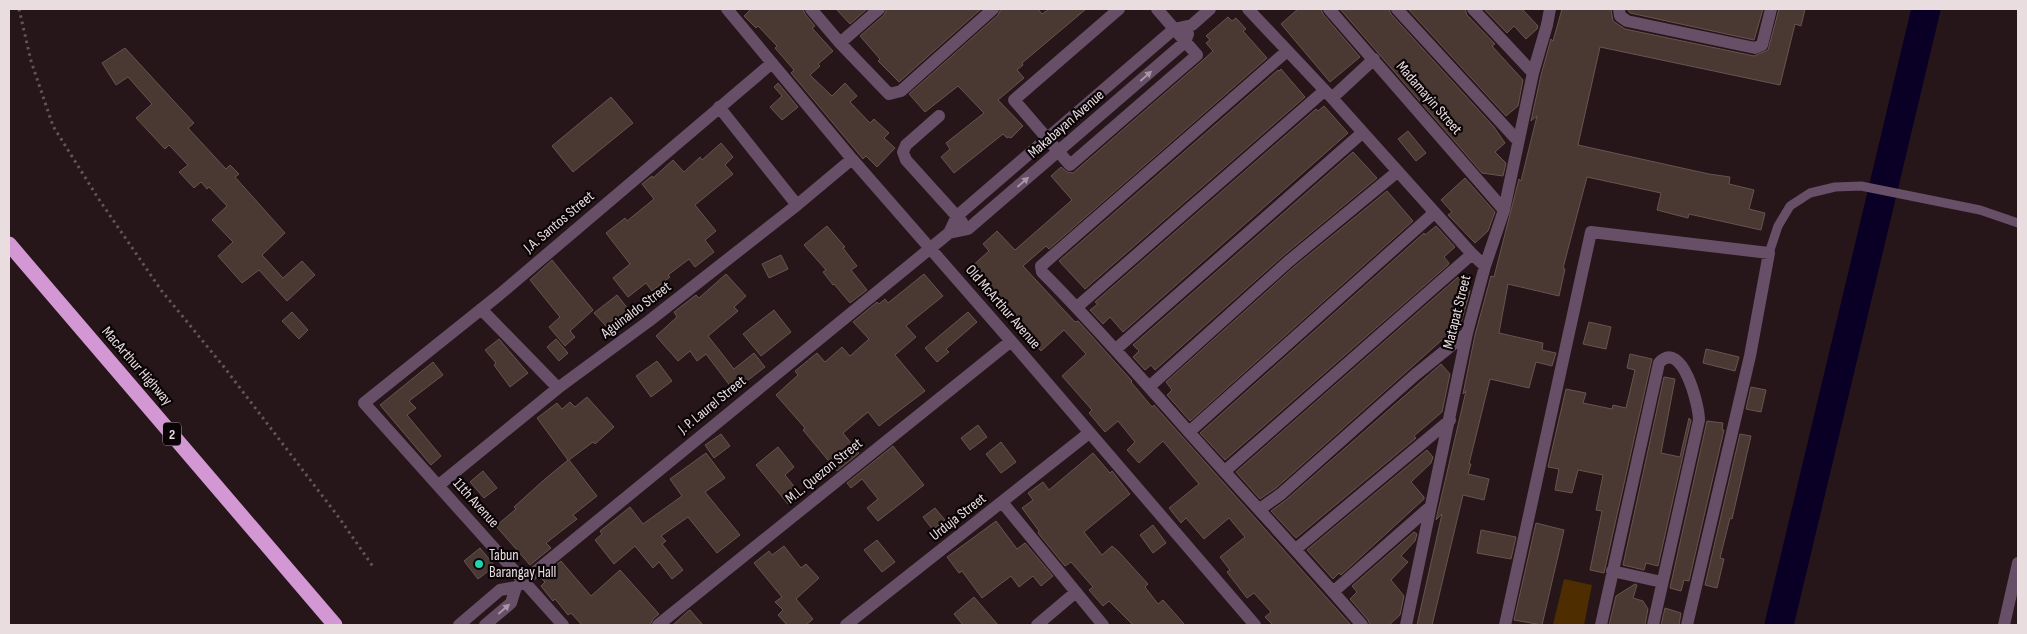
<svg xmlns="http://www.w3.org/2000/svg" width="2027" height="634" viewBox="0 0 2027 634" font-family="'Sofia Sans Condensed',sans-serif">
	<rect width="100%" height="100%" fill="#26161a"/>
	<path fill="#4e2e00" d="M1564,579L1592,585L1584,625H1553Z"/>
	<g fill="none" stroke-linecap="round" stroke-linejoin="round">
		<path stroke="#0a0025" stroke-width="29" d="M1779,625L1926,9"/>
	</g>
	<path fill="#4a3833" stroke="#68544f" d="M751,9H803L805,14L815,26L812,28L833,51L818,64L820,66L810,75L832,96L845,83L857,96L850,102L870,123L874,119L889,133L884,138L895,148L877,167L866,156L863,159L791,73L794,70L775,48L777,46L758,26L756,28L744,16Z
		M836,9H867L850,24Z
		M887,9H981L899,82L878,61L880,59L860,36L884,15Z
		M1001,9H1038L1042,14L1049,9H1086L1022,63L1023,65L1017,70L1024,78L998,100L1023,126L1011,138L1009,137L1007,138L1003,134L954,173L941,157L950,149L946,143L984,113L958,86L925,112L909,94L998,15Z
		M1298,9H1321L1323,14L1360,57L1330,82L1281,24Z
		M1340,9H1389L1391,14L1494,127L1505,143L1495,152L1506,163L1503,176L1482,173Z
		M1408,9H1465L1467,15L1495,44L1492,46L1523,80L1518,106L1506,116Z
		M1484,9H1522L1538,26L1537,29L1526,39L1514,26L1507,33Z
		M1562,9H1611L1613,21L1625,29L1754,56L1768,50L1779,9H1805L1801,26L1795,24L1780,85L1600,47L1578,145L1709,174L1730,177L1729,184L1754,190L1749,209L1765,213L1761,230L1689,214L1688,218L1657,210L1661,193L1587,177L1563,268L1565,269L1559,296L1508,284L1499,333L1543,343L1542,350L1556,353L1552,366L1536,362L1529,388L1490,379L1469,464H1471L1468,474L1489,479L1484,500L1463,495L1432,625H1417L1442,514L1436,520L1466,391L1463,394L1475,335L1491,276L1494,277L1519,179L1521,181L1537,116L1531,121L1541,75L1551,39L1553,41Z
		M1627,9H1763L1754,40L1630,13Z
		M1228,17L1232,21L1236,18L1246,29L1243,31L1267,58L1049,249L1046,246L1023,266L1075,322L1078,321L1090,334L1132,381L1131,382L1152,407L1154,405L1351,625H1273L1265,617L1271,612L1254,593L1247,598L1227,572L1230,570L1220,557L1245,537L1229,518L1204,539L1186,518L1181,523L1169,508L1199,484L1163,441L1139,463L1127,450L1135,442L1118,421L1105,432L1089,413L1092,410L1062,376L1086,354L1064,330L1041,351L969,269L989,251L983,244L997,231L1015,250L1072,200L1051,176L1061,167L1067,172L1073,173L1202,61L1213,51L1206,43L1210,40L1206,36Z
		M125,48L194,123L188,128L226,169L230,165L239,174L235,177L285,233L262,255L283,278L302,261L315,275L287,301L259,270L242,283L218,256L233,242L212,220L227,206L209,187L207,189L201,182L194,188L179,172L188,165L169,145L165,149L136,118L152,104L128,77L116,85L102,63Z
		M1281,69L1305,97L1085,289L1059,261L1278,70L1279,71Z
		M778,83L798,107L782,120L770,107L782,96L774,87Z
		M611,97L633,123L573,172L552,146Z
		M1324,106L1348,133L1123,332L1110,317L1103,324L1090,310L1098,304L1095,302L1316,109L1318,111Z
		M1408,131L1426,153L1416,161L1398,139Z
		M721,143L733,157L725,165L733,174L695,205L716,231L705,240L714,252L695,267L689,259L668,275L670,277L652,291L646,283L628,297L613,278L630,264L606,233L625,218L627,221L654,199L642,184L652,176L653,178L673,160L684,172L700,157L702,160Z
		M1353,152L1377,178L1284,255L1155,370L1151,365L1145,370L1133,357L1139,351L1133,345Z
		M1465,178L1495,212L1488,231L1475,243L1448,215L1452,212L1441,200Z
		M1387,191L1413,221L1190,421L1167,395L1172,390L1166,382L1294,267Z
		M827,226L845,247L843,248L857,266L851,270L867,290L850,303L834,284L833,285L823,272L826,270L804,245Z
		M1436,226L1455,247L1444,257L1449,263L1448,265L1225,460L1200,433L1424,233L1425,235Z
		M781,255L788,269L769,278L762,264Z
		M552,260L593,310L570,331L575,337L565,346L549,327L560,317L530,280Z
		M726,274L746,296L734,307L738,311L708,336L734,369L754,353L765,367L734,391L706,354L697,361L690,351L678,361L656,336L677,317L674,312L696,295L699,298Z
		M924,274L943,296L906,326L916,337L895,355L925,391L879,426L868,412L843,433L859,453L837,471L803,430L805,428L776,395L798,375L795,371L817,353L825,362L842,347L850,356L869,339L853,322L877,302L879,304L885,299L888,303Z
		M1458,277L1470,291L1461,323L1276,488L1260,499L1236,472Z
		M617,295L633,315L622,323L617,316L606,326L594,313Z
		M774,310L791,332L761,356L743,334Z
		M292,312L308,330L299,339L282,321Z
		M968,312L977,322L946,349L949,352L937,362L925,348Z
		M1589,322L1611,327L1606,349L1583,344Z
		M499,339L528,373L510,387L494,365L496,363L485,350Z
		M556,339L568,353L559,361L547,347Z
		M1706,349L1739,357L1735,371L1703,363Z
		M1630,354L1652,359L1604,573L1590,570L1602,511L1596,510L1603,475L1578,470L1572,493L1555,490L1559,469L1548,467L1566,389L1586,393L1583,403L1612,409L1613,405L1626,408L1635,370L1627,368Z
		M657,361L672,381L651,397L636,376Z
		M433,362L443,375L409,401L416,408L407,415L441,456L431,465L380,405Z
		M1441,364L1450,374L1442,412L1414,436L1416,438L1296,538L1271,511L1286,500Z
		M1664,377L1675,379L1661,453L1680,457L1689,418L1691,420L1658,566L1646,563L1644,570L1623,565Z
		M1751,387L1766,390L1761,412L1746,409Z
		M587,397L614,427L595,444L593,442L569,460L597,496L573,515L577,519L546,543L551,548L530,565L496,526L516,509L514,507L545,479L568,460L537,418L557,403L562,409L570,402L575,407Z
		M1707,421L1723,423L1722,430H1724L1689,581L1684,580L1681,591L1670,588Z
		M978,425L987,437L970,450L961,438Z
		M721,434L730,446L714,458L705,445Z
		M1740,434L1751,436L1732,519L1730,518L1720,558L1724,559L1717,588L1705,585Z
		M1001,442L1016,462L1001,473L986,454Z
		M893,446L924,485L878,521L867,508L878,499L862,479L851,488L847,483Z
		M778,447L794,467L785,475L800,494L788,504L756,465Z
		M1427,450L1433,457L1431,463L1411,482L1424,497V499L1341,575L1339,573L1333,579L1307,550Z
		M706,453L725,478L705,492L740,535L717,553L688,517L661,536L666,541L662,544L683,570L672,579L659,562L653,568L635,546L614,564L595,540L602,534L600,531L630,507L643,524L682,496L670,479Z
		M1093,453L1110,473L1112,471L1130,494L1084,532L1102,555L1112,546L1118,551L1148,584L1145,587L1158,604L1163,600L1185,625H1133L1109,601L1103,606L1089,590L1093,587L1071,562L1065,566L1038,533L1039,531L1022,508L1033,500L1028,493L1043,482L1049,490Z
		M483,471L497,488L484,498L470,482Z
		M935,508L945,520L933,530L923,517Z
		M996,521L1017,549L1025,543L1053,576L1041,586L1033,576L1019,587L1011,576L982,598L962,571L959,573L947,557Z
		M1536,523L1564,530L1542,625L1514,620Z
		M1153,525L1166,543L1153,553L1140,535Z
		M1481,530L1516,537L1511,559L1477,553Z
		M1414,532L1417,534L1415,541L1401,556L1408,562L1391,580L1404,596L1400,615L1389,625H1370L1368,620L1350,599L1357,592L1352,586Z
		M877,540L895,562L882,572L864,550Z
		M784,546L801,568L806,564L819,578L796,599L813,619L806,625H787L778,615L783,610L775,602L782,597L754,563L769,551L772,555Z
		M480,548L495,566L478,579L464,561Z
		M561,561L591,596L620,570L659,614L653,619L650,625H582L571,613L568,615L555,599L553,601L541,586L545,582L541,578Z
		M1635,584L1637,585L1633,598L1643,601L1648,609L1645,625H1609L1616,596Z
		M974,597L998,625H963L954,614Z
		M1665,608L1681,613L1679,625H1661Z
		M690,610L703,625H673L687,612Z"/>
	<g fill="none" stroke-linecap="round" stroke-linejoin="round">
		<path stroke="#635458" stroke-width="3" stroke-dasharray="2.5 4" stroke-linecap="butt" d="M19,9L31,61L53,126L98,198L161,290L224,367L340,519L374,568"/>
		<path stroke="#674f67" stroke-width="9" d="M1769,253L1778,226L1790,206L1810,193L1835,187L1861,186L1980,210L2018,223"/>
		<path stroke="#674f67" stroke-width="12" d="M727,9L852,159L1011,341L1255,625
			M811,9L840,43L889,94L901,91L993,9
			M1119,9L1014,100L1070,165L1197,55L1157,9
			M1248,9L1332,98L1472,254L1485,266
			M1329,9L1504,210
			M1397,9L1518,141
			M1473,9L1533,73
			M1619,9L1620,16L1627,21L1755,48L1762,45L1771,9
			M840,43L879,9
			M1287,51L1041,266L1042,272C1093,323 1140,377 1188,431C1246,496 1305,559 1362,625
			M1332,98L1374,59
			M719,107L797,205
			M939,116L906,145L903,152L906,160L962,222
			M949,233L968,229L1185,42L1188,34
			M1077,307L1324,91
			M481,309L558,388
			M1116,349L1362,133
			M1149,387L1289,261L1397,172
			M1189,432L1434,213
			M1225,471L1472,254
			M439,485L558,388L649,321L797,205L852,159
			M1002,502L1103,625
			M1260,509L1281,494L1415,375L1467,333
			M1296,549L1450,420
			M1612,571L1662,582
			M1333,592L1430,507
			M459,625L500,590L516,587L524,581L949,233L957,216L1174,29L1192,25L1210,9
			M485,625L511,603L516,587
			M563,625L364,403L499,295L772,63
			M658,625L1011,341
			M846,625L1089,433
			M1037,625L1076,592
			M1406,625L1467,333L1485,266L1504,210L1533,73L1547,25L1550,9
			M1505,625L1591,232L1769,253L1750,356L1687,625
			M1601,625L1659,363C1682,338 1699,405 1699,420L1653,625
			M2004,625L2018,563"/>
		<path stroke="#d397d4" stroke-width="15" d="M9,244L335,625"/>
	</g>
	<defs><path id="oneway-solid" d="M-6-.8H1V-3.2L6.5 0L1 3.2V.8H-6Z" transform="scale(1.25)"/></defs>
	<g fill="#a896a4">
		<use href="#oneway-solid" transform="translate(1146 76) rotate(-41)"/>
		<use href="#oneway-solid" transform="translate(1023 182) rotate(-41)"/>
		<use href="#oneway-solid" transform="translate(504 609) rotate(-41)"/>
	</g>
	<circle fill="#1fd5b0" stroke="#0a0406" stroke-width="2" cx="479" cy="564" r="5"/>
	<g text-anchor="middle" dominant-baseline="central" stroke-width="4.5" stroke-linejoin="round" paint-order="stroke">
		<rect fill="#0a0406" stroke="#a69c9f" stroke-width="1" x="163" y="422.5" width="18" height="23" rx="4"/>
		<g font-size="14" font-weight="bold" fill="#e9dde0">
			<text x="172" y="434">2</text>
		</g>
		<g font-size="15" fill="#e9dde0" stroke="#0a0406">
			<text transform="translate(1429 98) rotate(49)">Madamayin Street</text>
			<text transform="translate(1066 124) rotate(-41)">Makabayan Avenue</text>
			<text transform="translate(559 222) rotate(-40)">J.A. Santos Street</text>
			<text transform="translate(1003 307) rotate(49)">Old McArthur Avenue</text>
			<text transform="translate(636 310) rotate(-37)">Aguinaldo Street</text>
			<text transform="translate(1457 312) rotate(-76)">Matapat Street</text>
			<text transform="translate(137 366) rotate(49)">MacArthur Highway</text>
			<text transform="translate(712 405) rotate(-39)">J. P. Laurel Street</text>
			<text transform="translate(824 471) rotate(-39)">M.L. Quezon Street</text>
			<text transform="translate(476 503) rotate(48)">11th Avenue</text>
			<text transform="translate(958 517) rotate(-38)">Urduja Street</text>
		</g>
		<g font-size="15" fill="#e9dde0" stroke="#0a0406" text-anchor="start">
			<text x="489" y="555">Tabun<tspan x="489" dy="17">Barangay Hall</tspan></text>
		</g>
	</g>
	<rect width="2027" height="634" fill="none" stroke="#e9dde0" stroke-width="20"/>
</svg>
